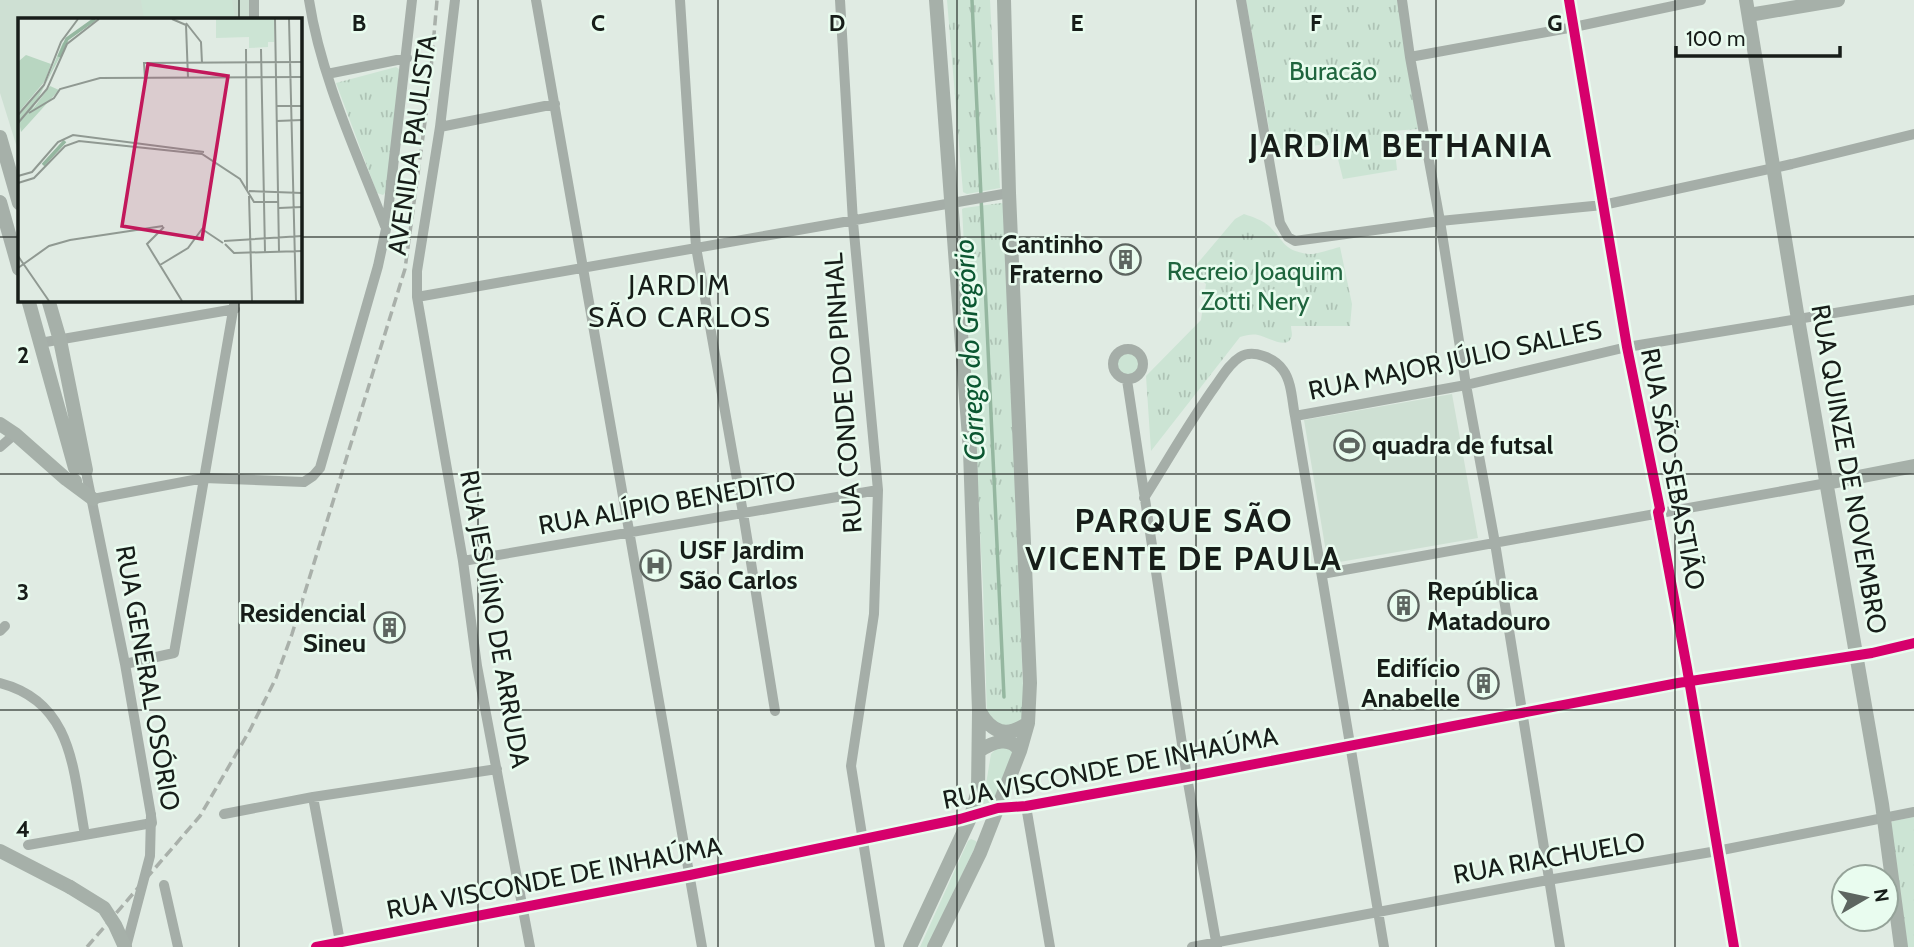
<svg xmlns="http://www.w3.org/2000/svg" width="1914" height="947" viewBox="0 0 1914 947" font-family="Cabin,sans-serif">
	<defs>
		<pattern id="park-tufts" width="24" height="20" patternUnits="userSpaceOnUse" patternTransform="scale(1.75)"><rect width="24" height="20" fill="#cce4d4"/><path d="M3 7l-1-3M5 7V3M7 7l1-3M15 17l-1-3M17 17v-4M19 17l1-3" fill="none" stroke="#aec3b5"/></pattern>
	</defs>
	<rect width="100%" height="100%" fill="#e0ebe3"/>
	<path fill="#cee0d3" d="M0,0H254L252,19H19V154L0,93Z
		M1452,394L1478,538L1328,564L1304,420Z"/>
	<path fill="#cce4d4" d="M141,0H232L235,19H144Z
		M999,746L1013,751L993,804L987,807L984,806L983,802L991,754Z
		M971,839L976,841L977,843L927,947H920L968,841Z"/>
	<path fill="url(#park-tufts)" d="M947,0H990L1000,188L967,194L963,192Z
		M1246,0H1399L1418,129L1393,131L1397,170L1343,179L1334,143L1273,151Z
		M396,67L399,69V74L386,192L383,195L377,193L336,83Z
		M1001,203L1004,204L1024,713L1020,722L1004,727L987,715L983,587L962,209L964,208Z
		M1244,214C1253,217 1262,220 1269,226C1285,241 1282,250 1308,254C1316,255 1331,249 1340,247L1352,304L1350,326H1291C1291,330 1293,335 1291,338C1286,350 1266,336 1258,335C1252,334 1247,335 1240,337L1151,451L1146,376L1201,320L1206,284L1201,280L1197,264L1235,219Z
		M1115 364a13 13 0 1 1 26 0a13 13 0 1 1-26 0Z
		M1914,817V947H1905L1888,826L1893,821Z"/>
	<g fill="none" stroke-linecap="round" stroke-linejoin="round">
		<path stroke="#95b7a0" stroke-width="3.5" d="M972,0L1004,697"/>
		<path stroke="#a5aea8" stroke-width="10" d="M309,0C321,78 357,153 385,226
			M455,0L440,127L417,271V297L463,561L477,666L530,947
			M536,0L702,947
			M680,0L696,247L743,513L775,711
			M840,0L853,222L878,490L874,614L851,766L880,947
			M1241,0L1280,223L1288,237L1295,241L1440,221L1603,205L1792,164L1914,134
			M1402,0L1410,57L1440,221L1466,385L1495,543L1560,947
			M1569,0L1627,347L1660,509L1658,512L1687,668L1734,947
			M254,19V0
			M1410,57L1574,27L1701,0
			M327,74L407,58
			M440,127L555,104
			M417,297L1009,193
			M40,343L235,309
			M1113 364a15 15 0 1 1 30 0a15 15 0 1 1-30 0Z
			M1127,380L1187,777L1217,947
			M1295,416L1466,385L1627,347L1914,300
			M0,447L15,434
			M87,477L125,664L151,815
			M1144,498C1168,460 1190,421 1216,385C1223,375 1230,363 1240,357C1253,349 1275,358 1283,370C1292,382 1292,402 1295,416L1384,947
			M93,499L204,478L304,482L313,476L320,468L378,266L386,229L412,0
			M463,561L878,490
			M1322,574L1827,483
			M0,631L5,626
			M125,664L174,653L235,299
			M0,683C74,702 73,772 85,835
			M313,797L341,947
			M1026,806L1050,947
			M224,814L313,797L497,769
			M28,845L152,823L151,816
			M164,885L178,947
			M316,947L690,875L960,819L998,808L1026,806L1187,777L1678,683L1872,653L1914,643
			M1192,947L1548,880L1717,851L1914,812"/>
		<path stroke="#a6b0a9" stroke-width="14" d="M1746,0L1798,319L1882,804L1901,947
			M1749,15L1838,0
			M0,137L19,203
			M0,202L19,269
			M28,299L75,468
			M48,299L60,340L86,470
			M0,424L15,434L66,479L75,481
			M66,479L93,499
			M1827,483L1914,466
			M980,712C992,733 1007,738 1028,723
			M979,751C993,742 1010,735 1020,751
			M0,851L70,887
			M910,947L971,816L978,790L979,711L970,451L936,0
			M934,947L980,853L1020,751L1028,723L1030,683L1009,193L1004,0"/>
		<path stroke="#a9b0aa" stroke-width="3.5" stroke-dasharray="10 5" stroke-linecap="butt" d="M87,947L200,816L250,730L276,678L292,634L405,269L429,92L437,0"/>
		<path stroke="#a5aea8" stroke-width="10" d="M126,947L150,856L151,815"/>
		<path stroke="#a6b0a9" stroke-width="14" d="M70,887L104,908L115,925L125,947"/>
		<defs>
			<path id="cycleway" d="M1569,0L1627,347L1660,509L1658,512L1687,668L1734,947
				M316,947L690,875L960,819L998,808L1026,806L1187,777L1678,683L1872,653L1914,643"/>
		</defs>
		<use href="#cycleway" stroke="#e9fcef" stroke-width="15"/>
		<use href="#cycleway" stroke="#d6006c" stroke-width="10"/>
	</g>
	<path fill="none" stroke="#171d19" stroke-width="2" stroke-opacity="0.55" d="M239,0V19M478,0V947M718,0V947M957,0V947M1196,0V947M1436,0V947M1675,0V947M0,237H19M299,237H1914M239,299V947M0,474H1914M0,710H1914"/>
	<defs>
		<symbol id="building-ring" viewBox="-11 -11 22 22"><circle r="9.5" fill="#e9fcef" stroke="#5d6560" stroke-width="1.5"/><path d="M-4-6H4V6H1V3H-1V6H-4ZM-2.5-4.3h1.7v1.8h-1.7ZM.8-4.3h1.7v1.8H.8ZM-2.5-1h1.7V.8h-1.7ZM.8-1h1.7V.8H.8Z" fill="#5d6560"/></symbol>
		<symbol id="stadium-ring" viewBox="-11 -11 22 22"><circle r="9.5" fill="#e9fcef" stroke="#5d6560" stroke-width="1.5"/><path d="M0-5a6.5 5 0 1 0 0 10a6.5 5 0 1 0 0-10ZM-3.5-1.8h7v3.6h-7Z" fill="#5d6560"/></symbol>
		<symbol id="hospital-ring" viewBox="-11 -11 22 22"><circle r="9.5" fill="#e9fcef" stroke="#5d6560" stroke-width="1.5"/><path d="M-5-5h3v3.5h4V-5h3V5h-3V1.5h-4V5h-3Z" fill="#5d6560"/></symbol>
	</defs>
	<g fill-rule="evenodd">
		<use href="#building-ring" x="1108" y="242" width="35" height="35"/>
		<use href="#stadium-ring" x="1332" y="428" width="35" height="35"/>
		<use href="#hospital-ring" x="638" y="548" width="35" height="35"/>
		<use href="#building-ring" x="1386" y="588" width="35" height="35"/>
		<use href="#building-ring" x="372" y="610" width="35" height="35"/>
		<use href="#building-ring" x="1466" y="666" width="35" height="35"/>
	</g>
	<g text-anchor="middle" dominant-baseline="central" stroke-width="5" stroke-linejoin="round" paint-order="stroke">
		<g font-size="26" fill="#1f653e" stroke="#e9fcef">
			<text x="1333" y="71">Buracão</text>
			<text x="1255" y="271">Recreio Joaquim<tspan x="1255" dy="30">Zotti Nery</tspan></text>
		</g>
		<g font-size="26" fill="#171d19" stroke="#e9fcef">
			<text transform="translate(412 145) rotate(-82)">AVENIDA PAULISTA</text>
			<text transform="translate(1455 360) rotate(-12)">RUA MAJOR JÚLIO SALLES</text>
			<text transform="translate(843 393) rotate(-94)">RUA CONDE DO PINHAL</text>
			<text transform="translate(1673 469) rotate(79)">RUA SÃO SEBASTIÃO</text>
			<text transform="translate(1849 469) rotate(80)">RUA QUINZE DE NOVEMBRO</text>
			<text transform="translate(667 503) rotate(-10)">RUA ALÍPIO BENEDITO</text>
			<text transform="translate(495 619) rotate(80)">RUA JESUÍNO DE ARRUDA</text>
			<text transform="translate(148 678) rotate(80)">RUA GENERAL OSÓRIO</text>
			<text transform="translate(1110 768) rotate(-11)">RUA VISCONDE DE INHAÚMA</text>
			<text transform="translate(1549 858) rotate(-10)">RUA RIACHUELO</text>
			<text transform="translate(554 878) rotate(-11)">RUA VISCONDE DE INHAÚMA</text>
		</g>
		<g font-size="26" font-weight="bold" fill="#171d19" stroke="#e9fcef" text-anchor="end">
			<text x="1103" y="244">Cantinho<tspan x="1103" dy="30">Fraterno</tspan></text>
			<text x="1372" y="445" text-anchor="start">quadra de futsal</text>
			<text x="679" y="550" text-anchor="start">USF Jardim<tspan x="679" dy="30">São Carlos</tspan></text>
			<text x="1427" y="591" text-anchor="start">República<tspan x="1427" dy="30">Matadouro</tspan></text>
			<text x="366" y="613">Residencial<tspan x="366" dy="30">Sineu</tspan></text>
			<text x="1460" y="668">Edifício<tspan x="1460" dy="30">Anabelle</tspan></text>
		</g>
		<g font-size="28" letter-spacing="2" fill="#171d19" stroke="#e9fcef">
			<text x="680" y="285">JARDIM<tspan x="680" dy="32">SÃO CARLOS</tspan></text>
		</g>
		<g font-size="28" font-style="italic" fill="#0b5731" stroke="#e9fcef">
			<text transform="translate(969 350) rotate(-93)">Córrego do Gregório</text>
		</g>
		<g font-size="33" font-weight="bold" letter-spacing="2" fill="#171d19" stroke="#e9fcef">
			<text x="1401" y="145">JARDIM BETHANIA</text>
			<text x="1184" y="520">PARQUE SÃO<tspan x="1184" dy="38">VICENTE DE PAULA</tspan></text>
		</g>
	</g>
	<g transform="translate(18 18)">
		<rect width="284" height="284" fill="#e0ebe3"/>
		<path d="M198,1H256V24H250V29L231,30V19L198,20Z" fill="#cce4d4"/>
		<path d="M45,24L48,27L14,92L32,68L41,72L3,114L0,98L27,67ZM8,37L33,46L27,63L0,95L1,43Z" fill="#b8d6c1"/>
		<path fill="none" stroke="#95b7a0" stroke-width="3.5" d="M41,39L49,21L77,1M25,147L47,123"/>
		<path fill="none" stroke="#909992" stroke-width="2" d="M154,1L168,7L170,60M257,1L261,233M271,1L278,283M168,5L183,24L184,45M228,31L229,173M243,31L247,234M127,60L126,45L284,44M259,88H284M11,95L36,80L42,71L82,60L284,59M0,97L26,67L43,24L60,1M259,103L284,102M0,105L29,71L49,26L81,1M0,158L14,154L40,124L55,117L186,134M0,165L16,160L47,128L61,123L184,136L222,161L236,184H260M231,173L284,175M231,178L234,283M261,190L284,189M146,209L129,226L164,283M206,223L284,218M207,226L216,235L284,233M0,238L31,283M142,247L170,230L184,211L205,225M0,250L31,228L52,222L145,208"/>
		<path fill="#c2185b" fill-opacity="0.15" stroke="#c2185b" stroke-width="3.5" d="M130,46L210,58L184,221L104,208Z"/>
		<rect width="284" height="284" fill="none" stroke="#171d19" stroke-width="3.5"/>
	</g>
	<g font-size="23" text-anchor="middle" font-weight="bold" fill="#171d19" stroke="#e9fcef" stroke-width="5" stroke-linejoin="round" paint-order="stroke">
		<text x="359" y="31">B</text>
		<text x="598" y="31">C</text>
		<text x="837" y="31">D</text>
		<text x="1077" y="31">E</text>
		<text x="1316" y="31">F</text>
		<text x="1555" y="31">G</text>
		<text x="23" y="363">2</text>
		<text x="23" y="600">3</text>
		<text x="23" y="837">4</text>
	</g>
	<g transform="translate(1865 898) rotate(81)"><circle r="33" fill="#e9fcef" stroke="#95a399" stroke-width="2"/>
	<path d="M0-5L12 26L0 18L-12 26Z" fill="#5d6560"/>
	<text y="-10" font-size="19" font-weight="bold" text-anchor="middle" fill="#171d19">N</text>
	</g>
	<path d="M1676 46v10h164v-10" fill="none" stroke="#171d19" stroke-width="3.5"/>
	<text x="1686" y="46" font-size="21" fill="#171d19" stroke="#e9fcef" stroke-width="5" paint-order="stroke">100 m</text>
</svg>
